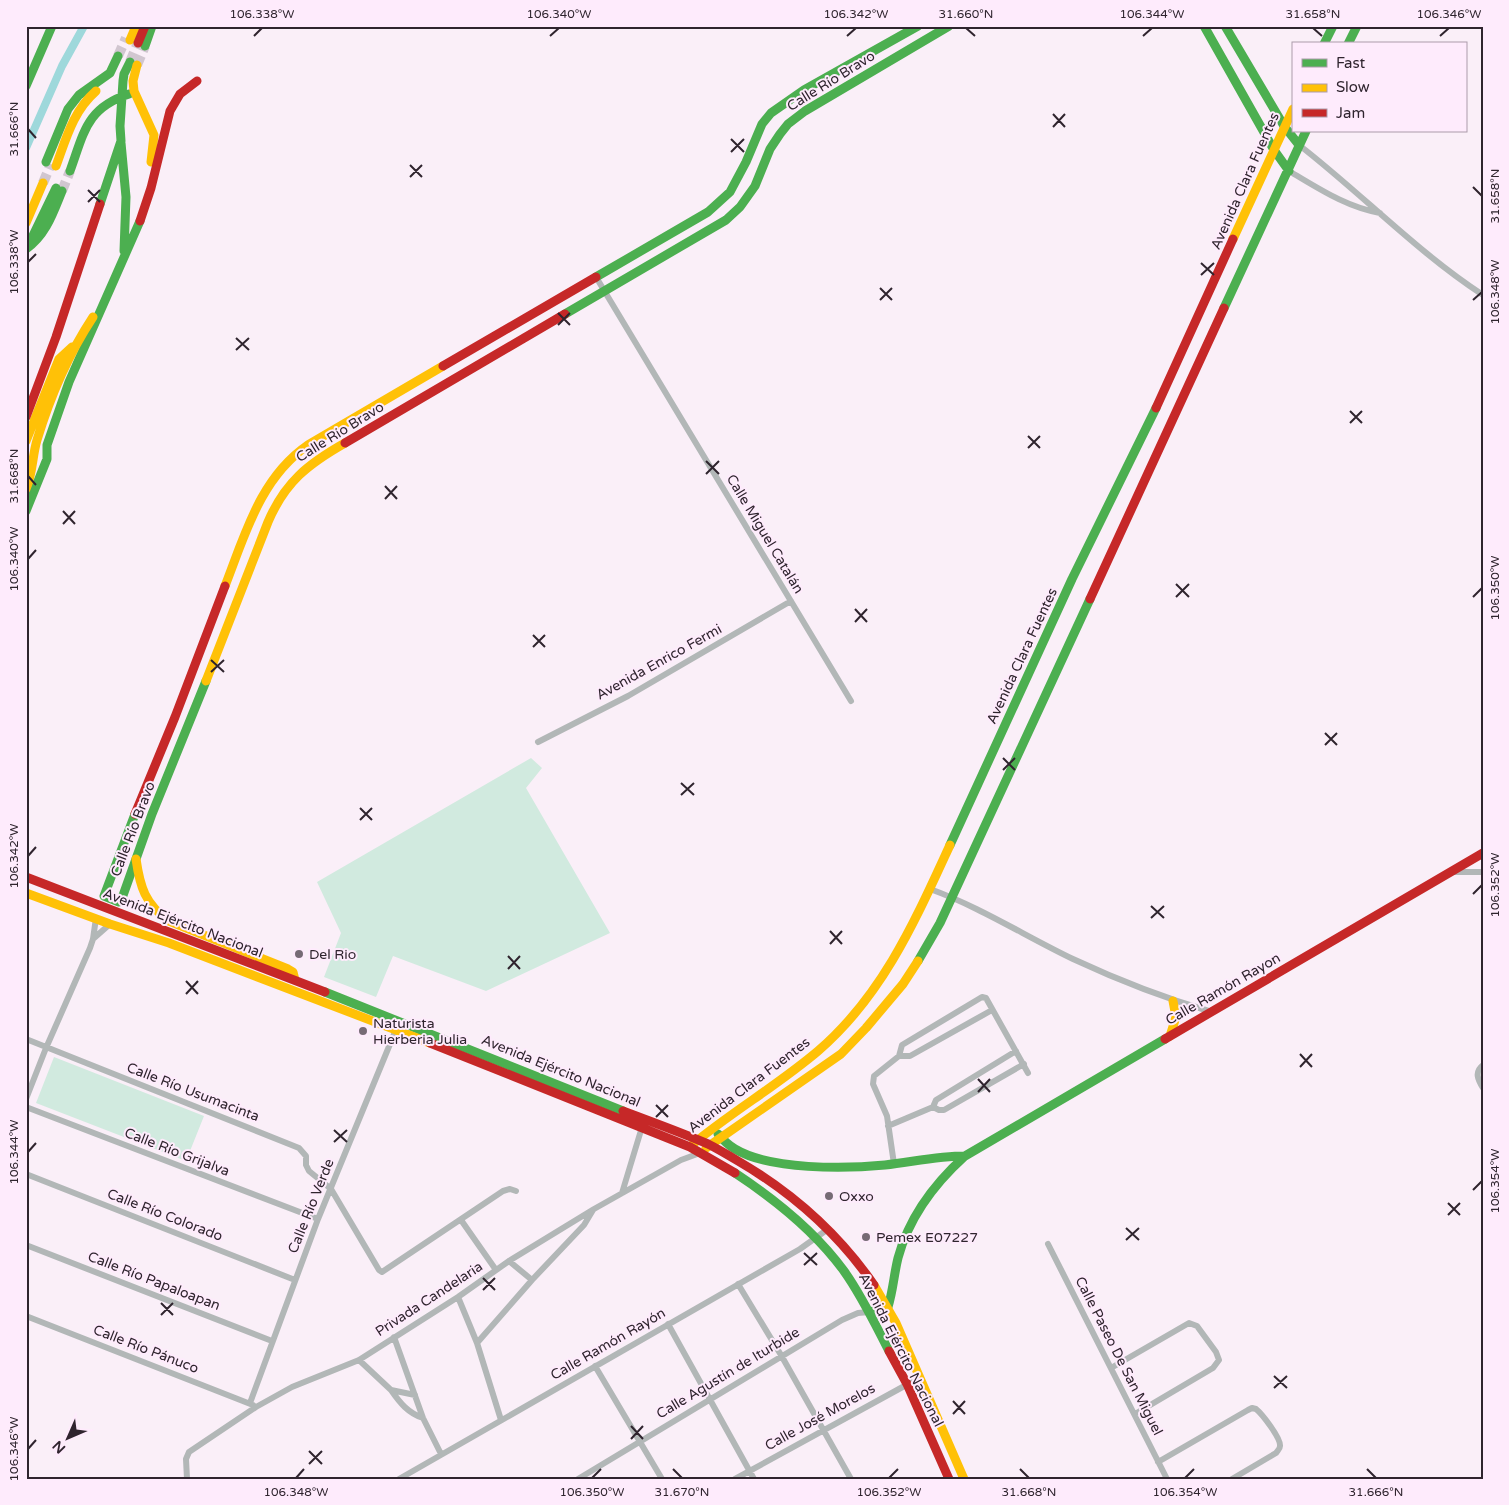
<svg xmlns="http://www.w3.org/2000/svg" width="1509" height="1505" viewBox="0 0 1509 1505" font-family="'Varela Round',sans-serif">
	<rect width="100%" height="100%" fill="#faeff8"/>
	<path fill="#d1eadf" d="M531,758L542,768L526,788L610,933L486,991L393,956L376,997L324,977L341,933L317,882Z
		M54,1057L204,1116L186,1161L36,1103Z"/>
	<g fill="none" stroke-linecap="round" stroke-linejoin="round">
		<path stroke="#9ed8db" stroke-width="8" d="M26,148L62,66L84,26"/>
		<path stroke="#d1c6d0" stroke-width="10" stroke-dasharray="10 5" stroke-linecap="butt" d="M118,56L126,38
			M130,62L138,43
			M137,65L145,46
			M43,183L51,164
			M62,191L70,171"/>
		<path stroke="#b2b7b7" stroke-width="6" d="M1299,145C1361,193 1417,252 1483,295
			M1289,171C1318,188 1346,207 1380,213
			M596,277L851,701
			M538,742L628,696L791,601
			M1451,872H1483
			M930,889C980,907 1025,936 1073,959C1118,980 1164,998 1212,1012
			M93,939L110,924
			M26,1039L299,1148L306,1156V1165L309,1171L331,1189L379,1270L382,1272L503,1191L510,1189L516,1191
			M899,1056L902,1045L982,997L986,998L1028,1073
			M1483,1065C1474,1072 1478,1080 1483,1088
			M26,1099L46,1048L90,948L93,939L96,918
			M26,1107L318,1219
			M933,1107L939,1110H944L1024,1064
			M888,1126L933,1107L936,1100L1016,1051
			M894,1164L887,1116L873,1084L874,1076L899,1056H910L992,1010
			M26,1174L295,1280
			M622,1193L642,1127
			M461,1220L496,1270
			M1048,1244L1167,1479
			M26,1245L272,1341
			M509,1261L532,1280L584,1225L593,1210
			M738,1284L781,1355L851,1479
			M458,1297L477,1343L501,1420
			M26,1316L253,1405
			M668,1324L754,1479
			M394,1337L423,1418L441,1454
			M477,1343L532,1280
			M359,1360L391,1390L415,1395
			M595,1366L662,1479
			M1111,1368L1189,1323L1197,1326L1216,1352L1219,1360L1213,1368L1135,1414
			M391,1390C400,1403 408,1413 423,1418
			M250,1403L318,1219L397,1027
			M1158,1462L1248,1410L1252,1408L1256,1409C1262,1414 1281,1438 1280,1446C1280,1449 1278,1450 1276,1453L1232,1479
			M187,1479L186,1459L189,1452L256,1407L292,1387L359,1360L458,1297L509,1261L594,1209L681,1160L700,1153
			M399,1479L800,1249L828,1229
			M578,1479L842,1320L858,1313L869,1312
			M735,1479L919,1378"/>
		<path stroke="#4caf50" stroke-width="9" d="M1204,26L1274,150L1289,171
			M1225,26L1284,126L1299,145
			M1324,44L1333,26
			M1348,44L1357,26
			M145,46L152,26
			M26,86L52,26
			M121,143L126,197L124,251
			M46,162L68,109L79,95L110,73L118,56
			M70,171C84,133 86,108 129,94
			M100,204L121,141L120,126L123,81L124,74L130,62
			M28,246L56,188
			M26,249C46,235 53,213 62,191
			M596,277L708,212L730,192L746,162L762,124L771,113L804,90L918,26
			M1224,308L1306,131
			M565,314L726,220L740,207L755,186L770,149L780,134L788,124L805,111L949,26
			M26,511L47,459V445L69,382L140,221
			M135,814L104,896L119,902L121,901L152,814L206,681
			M950,845L1072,579L1156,408
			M918,961L940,923L1090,599
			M325,992L623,1111
			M718,1134C723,1140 728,1145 735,1149C770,1170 845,1169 885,1165C912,1162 938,1156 965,1156
			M735,1173C776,1200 815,1231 844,1271C862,1296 875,1324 889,1351
			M869,1312L888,1307C893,1291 894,1274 898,1258C909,1217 934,1184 965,1156L1165,1039"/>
		<path stroke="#ffc107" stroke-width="9" d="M130,40L136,26
			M137,65L133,81L134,91L154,135L151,162
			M56,166C66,139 73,111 96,91
			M26,223L43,183
			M1233,239L1293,109
			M26,441L59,359L72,347
			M26,489C33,473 32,457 37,440C50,397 68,355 93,317
			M225,586C245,535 260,478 308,445L443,366
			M206,681L268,522C285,482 308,464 345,443
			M136,859C140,887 145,904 169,921L288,969L293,972L295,980
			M26,893L110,924L169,943L430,1043
			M1170,1036L1176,1017L1173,1001
			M693,1144C733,1111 778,1085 818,1051C883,995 915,921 950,845
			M706,1148L841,1054L866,1028L903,984L918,961
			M874,1285L896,1323L964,1479"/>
		<path stroke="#c62828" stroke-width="9" d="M138,43L145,26
			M140,221L151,188L170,111L180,94L197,81
			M443,366L596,277
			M1156,408L1233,239
			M26,417L56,337L100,204
			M345,443L565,314
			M1090,599L1224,308
			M135,814L175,717L225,586
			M26,877L325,992
			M1165,1039L1483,853
			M430,1043L690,1147L735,1173
			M623,1111C652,1122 680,1132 708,1144C718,1149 728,1155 738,1161C793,1193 838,1233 874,1285
			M889,1351L907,1384L949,1479"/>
	</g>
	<path fill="none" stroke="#2f242e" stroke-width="2" d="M966,28L975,36M1313,28L1322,36M254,36L262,28M550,36L559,28M847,36L856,28M1143,36L1152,28M1440,36L1449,28M1053,114L1065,127M1053,127L1065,114M28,129L36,138M731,139L744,152M731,152L744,139M410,165L422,177M410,177L422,165M1473,187L1482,196M88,190L100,202M88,202L100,190M28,262L36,254M1201,263L1214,275M1201,275L1214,263M880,288L892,300M880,300L892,288M1473,300L1482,292M558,313L570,325M558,325L570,313M236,338L249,350M236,350L249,338M1350,411L1362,423M1350,423L1362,411M1028,436L1040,448M1028,448L1040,436M706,461L719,474M706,474L719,461M28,476L36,485M385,486L397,499M385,499L397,486M63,511L75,524M63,524L75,511M28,559L36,550M1176,584L1189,597M1176,597L1189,584M1473,597L1482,588M855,609L867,622M855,622L867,609M533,635L545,647M533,647L545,635M211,660L224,672M211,672L224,660M1325,733L1337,745M1325,745L1337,733M1003,758L1015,770M1003,770L1015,758M681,783L694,795M681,795L694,783M360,808L372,820M360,820L372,808M28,856L36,847M1473,894L1482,885M1151,906L1164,918M1151,918L1164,906M830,931L842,944M830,944L842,931M508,956L520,969M508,969L520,956M186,981L198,994M186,994L198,981M1300,1054L1312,1067M1300,1067L1312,1054M978,1079L990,1092M978,1092L990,1079M656,1105L668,1117M656,1117L668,1105M334,1130L347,1142M334,1142L347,1130M28,1152L36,1143M1473,1190L1482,1181M1448,1203L1460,1215M1448,1215L1460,1203M1126,1228L1139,1240M1126,1240L1139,1228M804,1253L817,1265M804,1265L817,1253M483,1278L495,1290M483,1290L495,1278M161,1303L173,1315M161,1315L173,1303M1274,1376L1287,1388M1274,1388L1287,1376M953,1401L965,1414M953,1414L965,1401M631,1426L643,1439M631,1439L643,1426M28,1449L36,1440M309,1451L322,1464M309,1464L322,1451M673,1469L682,1478M1020,1469L1029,1478M1367,1469L1376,1478M296,1478L304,1469M592,1478L601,1469M889,1478L898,1469M1185,1478L1194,1469"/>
	<g fill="#766b75" stroke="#feebfc" stroke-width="2">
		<circle cx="299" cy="954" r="5"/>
		<circle cx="363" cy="1031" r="5"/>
		<circle cx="829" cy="1196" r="5"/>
		<circle cx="866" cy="1237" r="5"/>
	</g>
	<g text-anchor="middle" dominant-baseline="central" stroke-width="4" stroke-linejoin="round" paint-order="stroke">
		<g font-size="14" fill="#2f242e" stroke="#feebfc">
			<text transform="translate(831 81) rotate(-32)">Calle Río Bravo</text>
			<text transform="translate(1245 181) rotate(-66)">Avenida Clara Fuentes</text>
			<text transform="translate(340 432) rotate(-32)">Calle Río Bravo</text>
			<text transform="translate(765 534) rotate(59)">Calle Miguel Catalán</text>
			<text transform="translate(1022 656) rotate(-65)">Avenida Clara Fuentes</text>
			<text transform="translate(659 662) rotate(-29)">Avenida Enrico Fermi</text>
			<text transform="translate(133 829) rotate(-69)">Calle Río Bravo</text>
			<text transform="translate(183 923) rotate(21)">Avenida Ejército Nacional</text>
			<text transform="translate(1223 989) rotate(-30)">Calle Ramón Rayon</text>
			<text transform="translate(561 1071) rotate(22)">Avenida Ejército Nacional</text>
			<text transform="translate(749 1085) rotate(-37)">Avenida Clara Fuentes</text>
			<text transform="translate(193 1092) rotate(21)">Calle Río Usumacinta</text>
			<text transform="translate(177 1152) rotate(21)">Calle Río Grijalva</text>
			<text transform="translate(311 1206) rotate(-68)">Calle Río Verde</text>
			<text transform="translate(165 1215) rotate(21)">Calle Río Colorado</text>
			<text transform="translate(154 1281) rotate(21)">Calle Río Papaloapan</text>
			<text transform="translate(429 1299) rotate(-33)">Privada Candelaria</text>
			<text transform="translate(608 1344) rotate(-30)">Calle Ramón Rayón</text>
			<text transform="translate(146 1349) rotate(21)">Calle Río Pánuco</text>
			<text transform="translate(901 1350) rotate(63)">Avenida Ejército Nacional</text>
			<text transform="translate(1119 1356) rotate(63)">Calle Paseo De San Miguel</text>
			<text transform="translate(728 1373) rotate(-31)">Calle Agustín de Iturbide</text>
			<text transform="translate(820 1417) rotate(-29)">Calle José Morelos</text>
		</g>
		<g font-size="14" fill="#2f242e" stroke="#feebfc" text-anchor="start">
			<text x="309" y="954">Del Rio</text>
			<text x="373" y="1023">Naturista<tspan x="373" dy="16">Hierberia Julia</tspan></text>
			<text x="839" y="1196">Oxxo</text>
			<text x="876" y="1237">Pemex E07227</text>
		</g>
	</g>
	<rect width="1509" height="1505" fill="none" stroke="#feebfc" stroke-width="55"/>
	<rect x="1292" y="42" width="175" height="90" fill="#feebfc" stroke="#ab9baa"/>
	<rect x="1302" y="59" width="25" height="8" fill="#4caf50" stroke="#ab9baa"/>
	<text x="1336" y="68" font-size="15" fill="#2f242e">Fast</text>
	<rect x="1302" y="84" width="25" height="8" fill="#ffc107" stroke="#ab9baa"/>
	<text x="1336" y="92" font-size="15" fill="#2f242e">Slow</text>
	<rect x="1302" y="109" width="25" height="8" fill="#c62828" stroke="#ab9baa"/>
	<text x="1336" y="118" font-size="15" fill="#2f242e">Jam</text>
	<g transform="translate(68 1438) rotate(225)" stroke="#feebfc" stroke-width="4" paint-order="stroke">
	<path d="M0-4L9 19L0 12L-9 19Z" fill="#2f242e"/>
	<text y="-8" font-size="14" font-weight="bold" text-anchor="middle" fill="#2f242e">N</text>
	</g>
	<rect x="28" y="28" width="1454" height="1450" fill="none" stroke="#2f242e" stroke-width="2"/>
	<g font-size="12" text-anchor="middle" fill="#2f242e">
		<text x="262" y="18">106.338°W</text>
		<text x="559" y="18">106.340°W</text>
		<text x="856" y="18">106.342°W</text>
		<text x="966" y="18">31.660°N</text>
		<text x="1152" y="18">106.344°W</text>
		<text x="1313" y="18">31.658°N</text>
		<text x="1449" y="18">106.346°W</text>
		<text transform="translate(14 129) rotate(-90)" y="4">31.666°N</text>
		<text transform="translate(1495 196) rotate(-90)" y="4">31.658°N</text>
		<text transform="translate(14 262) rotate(-90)" y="4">106.338°W</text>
		<text transform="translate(1495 292) rotate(-90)" y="4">106.348°W</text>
		<text transform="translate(14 476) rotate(-90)" y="4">31.668°N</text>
		<text transform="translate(14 559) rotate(-90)" y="4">106.340°W</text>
		<text transform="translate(1495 588) rotate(-90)" y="4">106.350°W</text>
		<text transform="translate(14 856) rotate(-90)" y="4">106.342°W</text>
		<text transform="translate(1495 885) rotate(-90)" y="4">106.352°W</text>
		<text transform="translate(14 1152) rotate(-90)" y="4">106.344°W</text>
		<text transform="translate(1495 1181) rotate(-90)" y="4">106.354°W</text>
		<text transform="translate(14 1449) rotate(-90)" y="4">106.346°W</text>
		<text x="296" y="1496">106.348°W</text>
		<text x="592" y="1496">106.350°W</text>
		<text x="682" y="1496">31.670°N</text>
		<text x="889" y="1496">106.352°W</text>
		<text x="1029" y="1496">31.668°N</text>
		<text x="1185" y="1496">106.354°W</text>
		<text x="1376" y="1496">31.666°N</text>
	</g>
</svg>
